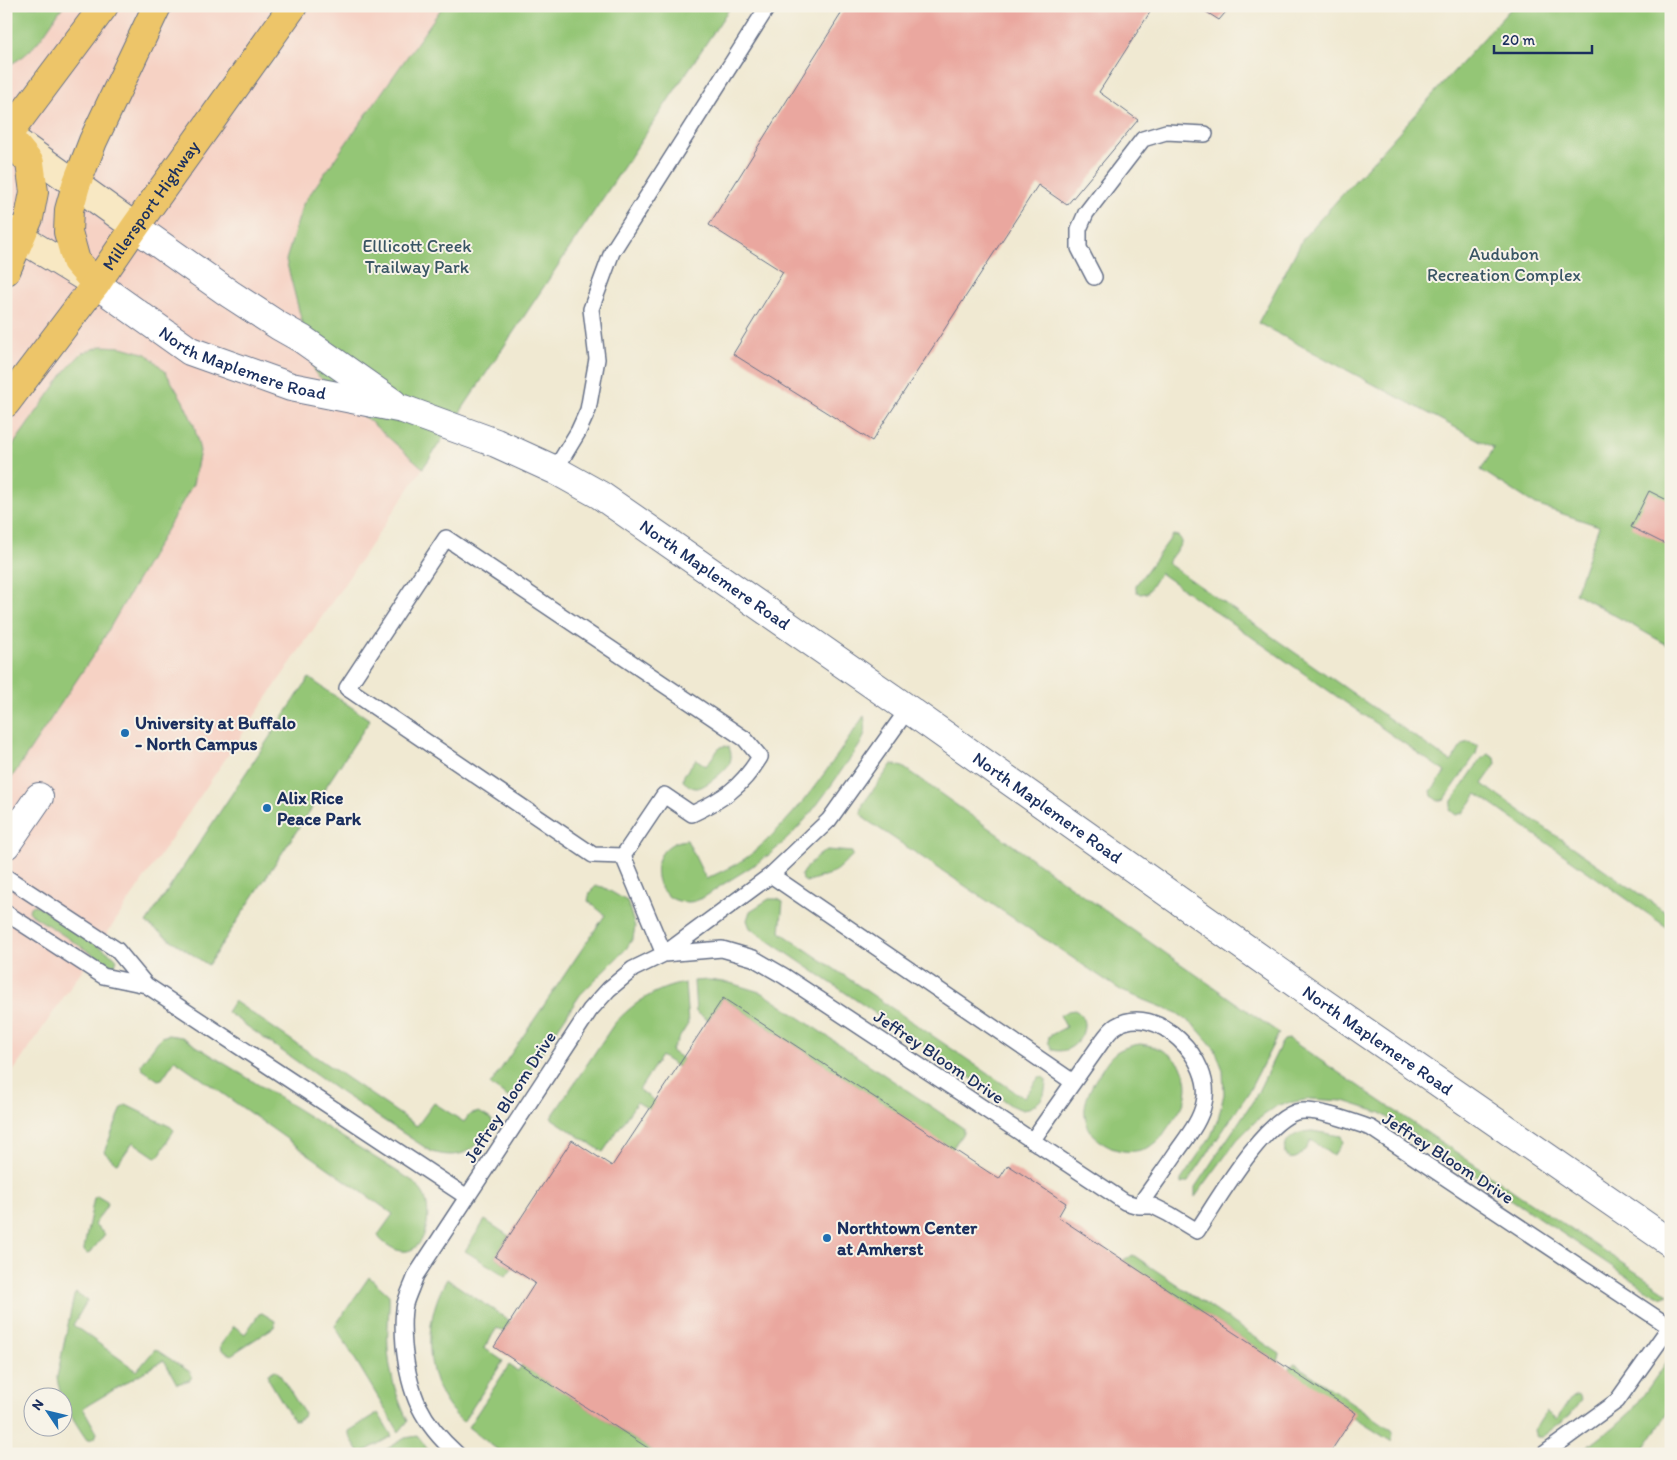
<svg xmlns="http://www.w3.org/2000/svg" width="1677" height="1460" viewBox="0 0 1677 1460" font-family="Itim,sans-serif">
	<rect width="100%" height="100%" fill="#f7f3e8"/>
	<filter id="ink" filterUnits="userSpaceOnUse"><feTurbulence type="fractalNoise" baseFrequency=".02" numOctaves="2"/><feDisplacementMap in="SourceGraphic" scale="10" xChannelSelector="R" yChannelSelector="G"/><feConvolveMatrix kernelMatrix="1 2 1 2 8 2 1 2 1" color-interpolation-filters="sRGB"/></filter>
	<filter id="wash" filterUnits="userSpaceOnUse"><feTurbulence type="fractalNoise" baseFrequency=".0096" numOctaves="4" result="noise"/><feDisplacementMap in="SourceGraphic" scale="20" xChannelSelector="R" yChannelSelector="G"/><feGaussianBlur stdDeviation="1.12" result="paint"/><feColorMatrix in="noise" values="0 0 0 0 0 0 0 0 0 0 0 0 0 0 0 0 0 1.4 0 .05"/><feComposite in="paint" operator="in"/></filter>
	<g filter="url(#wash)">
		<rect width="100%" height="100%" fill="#f0e9d2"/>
		<path fill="#f6d2c4" d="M6,6H731L423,468L6,1082Z"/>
		<path fill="#94c676" stroke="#587a6a" d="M6,6H63C46,30 34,55 6,66Z
			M443,6H731L423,468L315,373L286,260L303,204Z
			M1513,6H1671V647L1575,593L1599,526L1536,505L1481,470L1494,448L1258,323L1304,237Z
			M102,346L122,347L147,354L165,371L183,401L194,425L200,451L193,484L98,648L6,786V455L67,369L82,353Z
			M1173,535L1178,536L1181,539V544L1167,563L1451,762C1460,751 1462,735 1478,746L1476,754L1445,799L1438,801L1432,796L1431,791L1445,772L1160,573L1147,593L1140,594L1136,591V585Z
			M309,678L370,720L208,965L146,923Z
			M864,716C865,721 866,727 865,732C863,743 853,755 846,764C824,796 801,830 770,854C755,865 738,875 722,885C713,891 700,902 689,902C648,904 644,843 687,840L706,879C720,872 737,865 750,855C796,818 831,765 864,716Z
			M724,746L729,747C731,753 732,756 730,762C728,769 704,789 696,788C691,788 687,784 683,781L684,775L696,759L706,766L720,747Z
			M1488,754L1495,758L1496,764L1482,784L1671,916V930L1477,794L1463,813L1456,815L1450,810L1452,801L1481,759Z
			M892,764L903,767L1080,893L1279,1033L1247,1095L1188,1182L1181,1184V1180L1211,1136L1218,1119L1224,1094L1223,1070L1215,1049L1195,1026L1177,1013L1122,991L865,819L861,813L863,804Z
			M827,850L852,852L853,855L833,873L806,882L802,879L801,875C806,866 818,855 827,850Z
			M596,886L603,887L627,901L635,927L633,938L626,949L580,995L519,1087L511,1097H508L490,1085L605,915L588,901L590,892Z
			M769,899H778L783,902L780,932L1024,1098L1039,1077H1043L1046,1080C1046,1098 1039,1105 1023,1110L1012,1106L750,928L747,920L750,911Z
			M33,905L38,906L114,956L117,959L115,965L111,966L32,915L29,911L30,907Z
			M709,980L730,983L763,993L963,1128V1133L952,1149L723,998L708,1020L696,1012L694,981Z
			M685,983L688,1024L671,1051L683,1059L678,1067L661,1056L639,1090L655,1101L650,1110L637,1102L603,1152L551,1118L614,1024C633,1003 656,988 685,983Z
			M234,1001L417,1126L434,1103L464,1122L469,1115L479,1112L491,1119L493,1124C476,1149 464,1161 432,1152L337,1090L227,1012Z
			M1075,1010C1097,1023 1075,1057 1053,1050L1048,1042L1049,1036L1066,1027L1060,1015L1068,1011Z
			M168,1035L182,1037L411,1180C415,1185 421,1189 424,1195C435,1220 421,1267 389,1246C384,1242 380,1241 378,1235L393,1214L175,1060L162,1079L158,1080L142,1069L141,1064L161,1037Z
			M1289,1039L1528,1201L1669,1294L1661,1297L1649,1291L1381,1113L1344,1101L1310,1099L1278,1105L1256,1121L1237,1140L1195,1197V1187L1255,1098L1281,1044L1284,1040Z
			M1140,1044C1170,1047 1194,1068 1185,1100C1182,1109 1176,1116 1171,1123C1167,1128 1164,1134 1160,1139C1146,1154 1121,1155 1104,1144C1074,1123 1084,1096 1101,1071C1106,1063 1110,1056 1118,1051C1125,1047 1132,1045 1140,1044Z
			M126,1105L171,1127L174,1130L159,1156L155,1157L133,1142L119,1162L116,1163L104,1152L122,1108Z
			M1312,1131L1341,1136L1343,1142L1333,1156L1311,1140C1307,1147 1302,1156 1295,1158C1280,1163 1278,1132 1312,1131Z
			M97,1196L107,1202L108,1204L94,1225L105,1234L90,1253L87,1254L84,1251V1248L94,1198Z
			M485,1220L509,1236L495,1257L512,1268L506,1276L465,1251Z
			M1133,1255L1280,1354L1278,1362L1123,1260Z
			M369,1277L389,1295C390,1306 388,1315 388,1326C386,1360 393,1391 408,1421L399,1432L335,1326Z
			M447,1279L510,1321L503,1332L497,1328L484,1348L503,1361L463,1422C423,1388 421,1322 447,1279Z
			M76,1293L87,1301L73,1325L137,1371L155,1349L190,1372L192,1376L190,1380L177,1384L164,1360L83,1408L97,1433L95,1438L87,1440C75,1423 59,1397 57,1377L74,1296Z
			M262,1313L275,1321L274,1327L231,1355L221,1350L220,1346L234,1326L245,1334L259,1314Z
			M1671,1356V1409L1640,1454H1579L1614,1427L1632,1411Z
			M1295,1364L1392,1430L1393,1433L1392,1442L1353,1417L1289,1369L1290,1367Z
			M509,1365L518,1371L522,1365L657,1454H503L468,1427Z
			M275,1370L278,1372L304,1413L303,1417L296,1421L293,1420L268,1378V1374Z
			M1576,1395L1579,1396L1581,1400L1570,1415L1542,1437H1537L1535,1434L1534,1430L1546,1412L1557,1419L1571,1398Z
			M378,1413L392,1436L360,1454L349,1435V1431Z
			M418,1436L431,1454H379L405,1438Z"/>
		<g id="blocks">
			<path fill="#eaa79f" d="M846,6H1154L1099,92L1138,120L1067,205L1038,185L872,441L733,354L783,272L709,225Z
				M1197,6H1231L1219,20Z
				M1649,491L1671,502V547L1631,527Z
				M723,998L999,1179L1008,1165L1066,1203L1058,1217L1356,1413L1329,1454H657L494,1347L535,1283L495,1257L509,1236L572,1140L612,1166Z"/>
		</g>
	</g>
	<g filter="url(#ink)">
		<use href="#blocks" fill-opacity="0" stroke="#667087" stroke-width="1"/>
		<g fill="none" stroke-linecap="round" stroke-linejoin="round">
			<defs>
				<path id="lane" d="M1094,277L1079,248V229L1086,213L1143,139L1166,132L1205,134
					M555,470L578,432L588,410L597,359L591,309L612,252L768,6
					M446,538L745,739L760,757C741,788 723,799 692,814L664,795L623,856L593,855L347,688Z
					M623,856L664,954L771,875L829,820L908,709
					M771,875L1073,1082
					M6,877L117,950L146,985L467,1197
					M6,913L103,976L146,985
					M1032,1141L1103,1040C1107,1035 1111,1029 1116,1026C1156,1001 1215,1061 1204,1103C1200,1122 1187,1137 1176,1153C1164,1171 1151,1188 1139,1206
					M457,1454C421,1422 409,1394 404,1346C403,1333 402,1317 405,1304C408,1294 413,1284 416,1275L590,1010L609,989L633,969L664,954L722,949L753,958L784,976L1125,1202L1139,1206H1153L1169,1214L1197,1231C1218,1200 1261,1124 1296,1112C1315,1107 1353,1122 1371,1128L1670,1327
					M1544,1454L1617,1401L1671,1325"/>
				<g id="street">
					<path d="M135,227L230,294L279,326L302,339L393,403"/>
					<path id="s1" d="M96,284L190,351L291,387L403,409L496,443L555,470L600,495L908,709L1312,995L1671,1243"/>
					<path d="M6,845L39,797"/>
				</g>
				<path id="secondary" d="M14,140L135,227
					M6,229L94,283"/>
				<g id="primary">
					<path d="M6,137L104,6"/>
					<path d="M6,271L29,218L34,192L30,163L8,136"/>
					<path d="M96,284L76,261L68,232L69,210L76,185L93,141L157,6"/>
					<path id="s2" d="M6,403L96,284L135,227L293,6"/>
				</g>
			</defs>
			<use href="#lane" stroke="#667087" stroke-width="18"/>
			<use href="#street" stroke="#667087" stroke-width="30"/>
			<use href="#secondary" stroke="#667087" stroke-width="30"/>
			<use href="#primary" stroke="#667087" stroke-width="30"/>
			<use href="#lane" stroke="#fff" stroke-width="15"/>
			<use href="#street" stroke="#fff" stroke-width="28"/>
			<use href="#secondary" stroke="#f8e8c3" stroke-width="28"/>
			<use href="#primary" stroke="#edc569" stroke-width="28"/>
		</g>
	</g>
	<g fill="#1f6fb2" stroke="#f7f3e8" stroke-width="2">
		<circle cx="125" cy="733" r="5"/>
		<circle cx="267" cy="808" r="5"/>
		<circle cx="827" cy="1238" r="5"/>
	</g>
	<g text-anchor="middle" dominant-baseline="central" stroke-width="4" stroke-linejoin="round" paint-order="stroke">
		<g font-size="18" fill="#1b2f5e" stroke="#f7f3e8">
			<text stroke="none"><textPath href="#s2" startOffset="245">Millersport Highway</textPath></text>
			<text stroke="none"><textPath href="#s1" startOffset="169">North Maplemere Road</textPath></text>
			<text stroke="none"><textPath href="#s1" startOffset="692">North Maplemere Road</textPath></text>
			<text stroke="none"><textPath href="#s1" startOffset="1098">North Maplemere Road</textPath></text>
			<text stroke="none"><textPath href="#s1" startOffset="1502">North Maplemere Road</textPath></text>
			<text transform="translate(939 1057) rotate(34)">Jeffrey Bloom Drive</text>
			<text transform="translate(510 1097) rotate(-57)">Jeffrey Bloom Drive</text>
			<text transform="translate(1448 1158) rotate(33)">Jeffrey Bloom Drive</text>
		</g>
		<g font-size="18" fill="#395564" stroke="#f7f3e8">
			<text x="417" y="246">Elllicott Creek<tspan x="417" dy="21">Trailway Park</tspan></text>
			<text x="1504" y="254">Audubon<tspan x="1504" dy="21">Recreation Complex</tspan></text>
		</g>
		<g font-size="18" font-weight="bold" fill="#1b2f5e" stroke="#f7f3e8" text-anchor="start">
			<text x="135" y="723">University at Buffalo<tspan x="135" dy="21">- North Campus</tspan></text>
			<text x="277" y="798">Alix Rice<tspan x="277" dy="21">Peace Park</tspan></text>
			<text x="837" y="1228">Northtown Center<tspan x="837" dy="21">at Amherst</tspan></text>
		</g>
	</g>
	<rect width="1677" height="1460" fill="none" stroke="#f7f3e8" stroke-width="25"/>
	<g transform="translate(48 1412) rotate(305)"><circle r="24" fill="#f7f3e8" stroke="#9fa5b1"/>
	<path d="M0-4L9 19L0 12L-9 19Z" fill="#1f6fb2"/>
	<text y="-8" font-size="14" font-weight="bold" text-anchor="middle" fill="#1b2f5e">N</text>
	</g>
	<path d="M1494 45v8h98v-8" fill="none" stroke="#1b2f5e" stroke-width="2.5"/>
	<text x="1502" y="45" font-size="15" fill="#1b2f5e" stroke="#f7f3e8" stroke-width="4" paint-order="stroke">20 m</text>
</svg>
